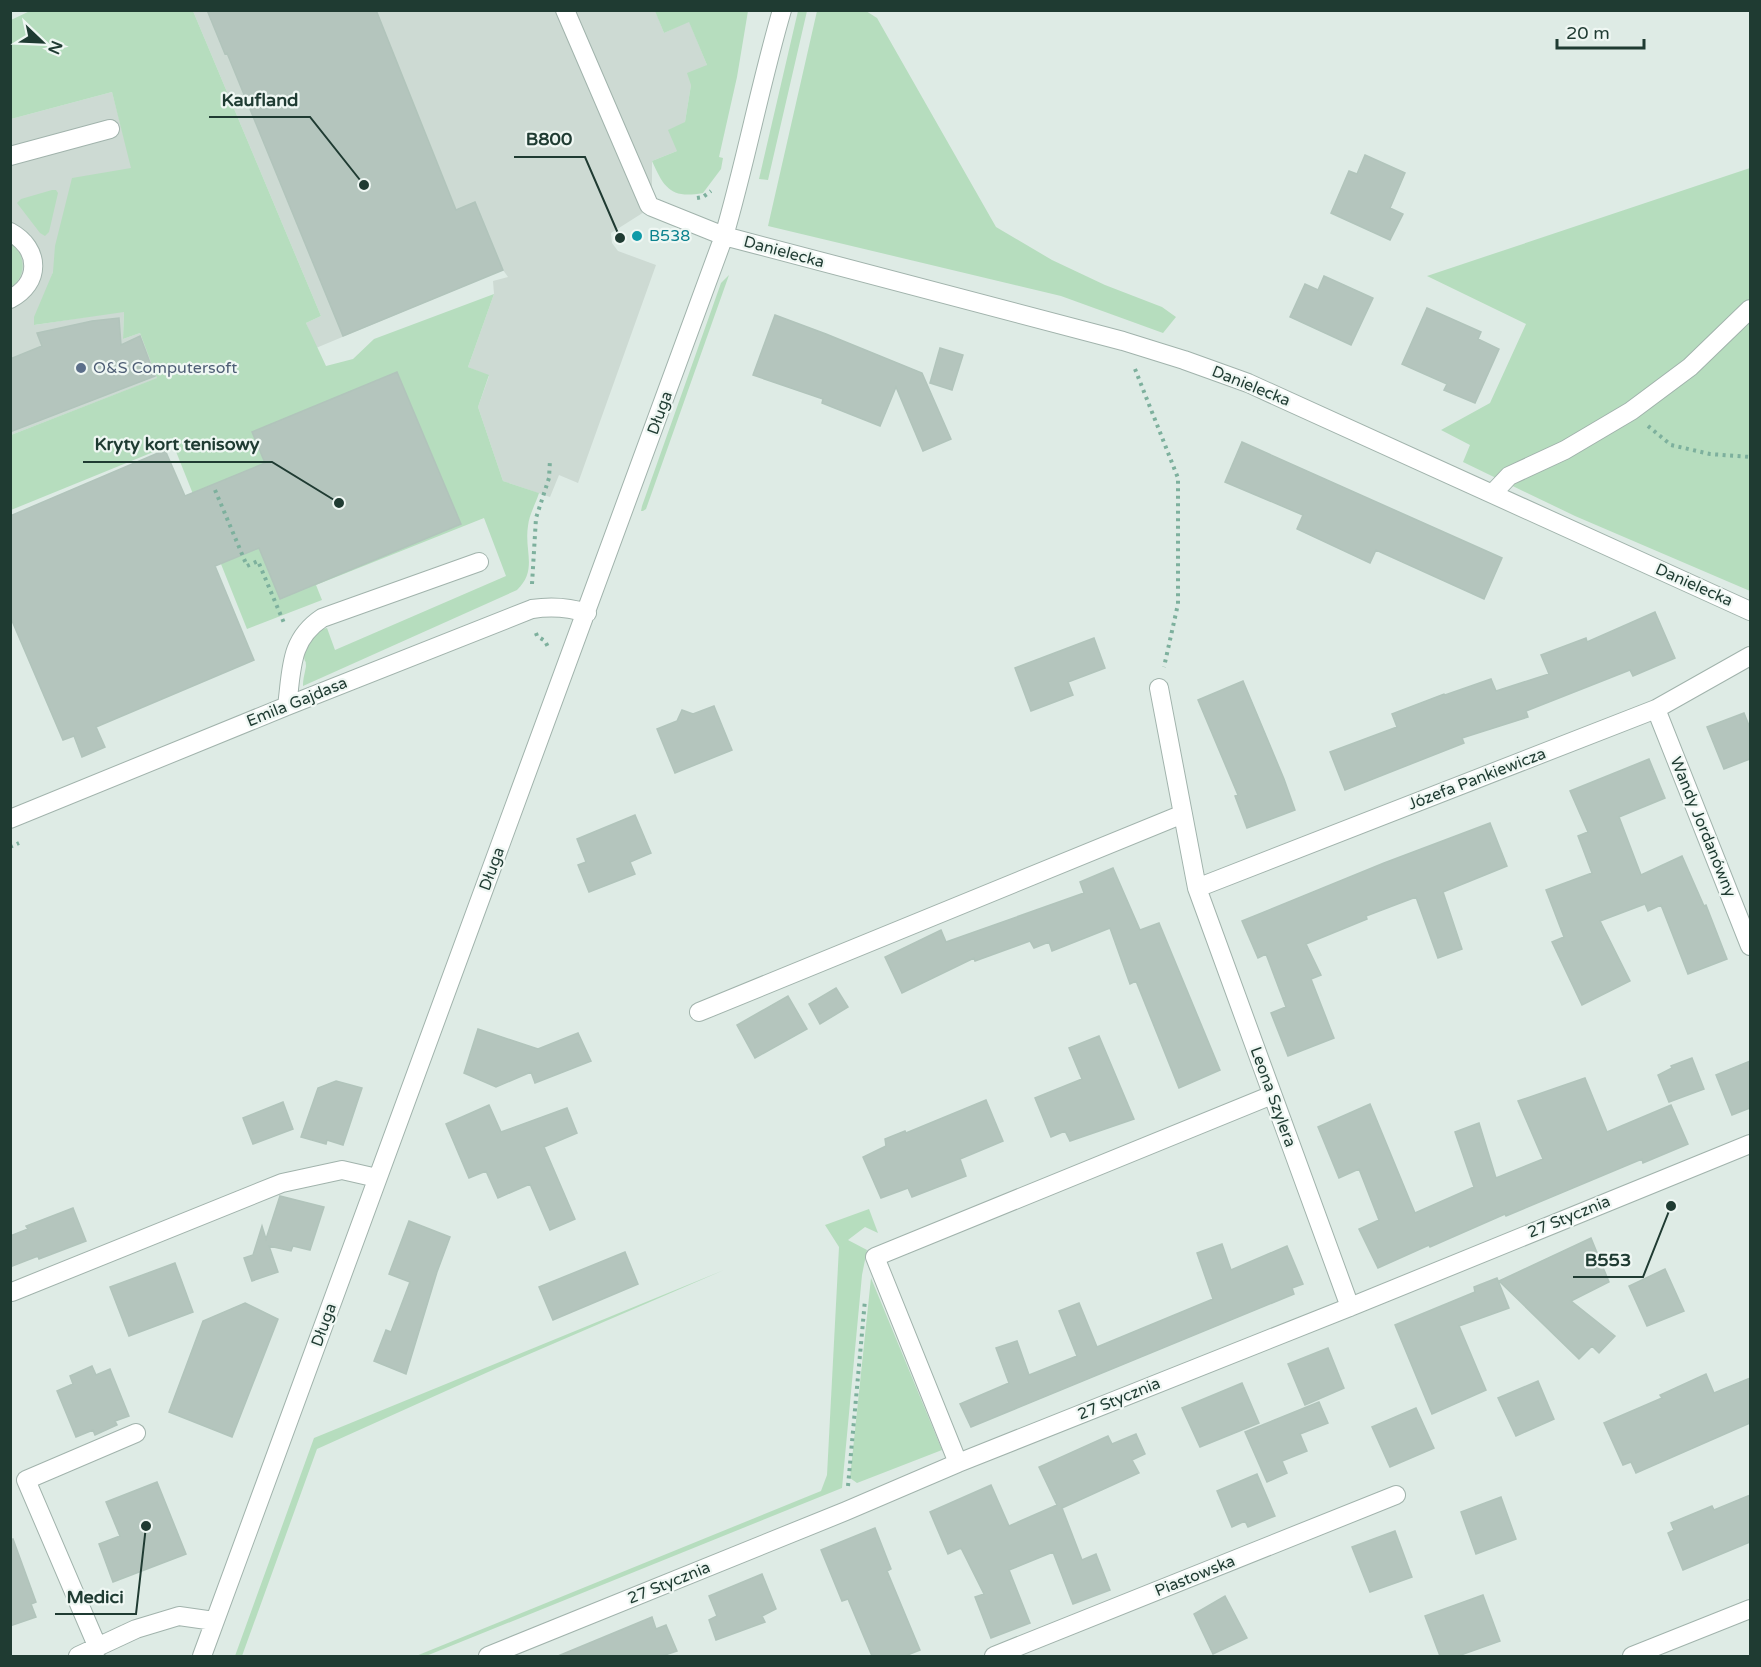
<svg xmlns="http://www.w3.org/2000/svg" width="1761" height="1667" viewBox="0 0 1761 1667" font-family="'Varela Round',sans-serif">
	<rect width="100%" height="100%" fill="#deebe5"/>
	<path fill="#cddad3" d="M655,10L664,33L689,21L707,65L691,85L685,122L677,151L652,161V207L611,233L612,243L618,251L656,265L578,483L559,475L550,497L503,481L478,407L489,376L468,367L494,294L493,281L508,277L503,270L316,348L306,323L321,316L193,11Z
		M112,92L132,168L53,272L35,325L124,311L123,339L140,333L158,378L11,435V119Z"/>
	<path fill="#b6ddbe" d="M32,10L193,11L321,316L306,323L326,366L353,359L374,339L494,294L468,367L489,375L478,407L503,481L539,493C536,503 529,515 528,526C524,551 538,570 517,590L303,686C303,678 305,673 306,666C306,658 305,665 304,656C302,643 315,631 327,628L335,650L506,576L484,518L316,585L322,600L247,629L173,444L11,510V435L157,378L140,333L123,339L124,312L34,325V317L53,272L55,246L72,178L131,168L112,92L11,119V20Z
		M655,11H748L737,77L719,157L723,158L721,169L703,193C671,199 664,188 652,161L677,151L668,130L685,122L691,85L687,73L707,65L689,22L664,33Z
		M798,11H807L768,180L759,179Z
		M817,11H866L877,18L996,227L1052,260L1105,285L1162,307L1176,317L1163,333L1061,296L768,226Z
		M1750,168V591L1575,516L1463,462L1470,445L1441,430L1490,403L1526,324L1427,276Z
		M52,190H56L58,193L49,232L45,236L40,233L17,203L21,199Z
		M11,243C26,254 27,277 11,287Z
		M729,275L646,509L643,511H641L642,506L721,283Z
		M869,1209L878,1233L865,1227L848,1240L867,1250L862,1275L842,1488L426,1656H416L821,1491L827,1475L839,1247L825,1225Z
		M724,1270L497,1368L317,1449L242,1656H235L314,1438Z
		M871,1278L942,1450L857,1483L850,1478Z"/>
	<path fill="#b4c5bd" stroke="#b1c4bb" stroke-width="1.5" d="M207,10H376L456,210L475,202L503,270L343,336L227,53L225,54Z
		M1365,155L1405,173L1390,208L1403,214L1390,240L1331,213L1349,171L1357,174Z
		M1324,276L1373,298L1351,345L1290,317L1305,284L1318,290Z
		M1427,308L1481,332L1478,339L1499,349L1475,403L1444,390L1447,384L1402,364Z
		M775,315L826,334L922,373L951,439L923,451L896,387L880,426L822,403L823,399L753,375Z
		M119,318L121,345L140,336L155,376L10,432V359L42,346L37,333L92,321Z
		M940,348L963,355L952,390L930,383Z
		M397,372L461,524L280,599L259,548L215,566L254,660L96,727L105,747L82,757L74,736L63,740L10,616V516L165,450L185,496L265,463L252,432Z
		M1242,442L1502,558L1484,599L1376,550L1370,563L1297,529L1303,515L1225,482Z
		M1655,612L1675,658L1633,676L1630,670L1526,711L1528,717L1462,738L1464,743L1345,790L1330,752L1397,727L1392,714L1444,694L1445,695L1491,679L1496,691L1549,674L1541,655L1586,638L1587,642Z
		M1094,638L1105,668L1068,682L1073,695L1031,711L1015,668Z
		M1243,681L1284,779L1295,810L1247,828L1235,796L1238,795L1198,700Z
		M714,706L732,750L675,773L657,729L677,721L682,710L693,714Z
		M1744,713L1750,728V759L1724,769L1707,727Z
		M1649,759L1665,798L1619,817L1641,875L1682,856L1704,906L1706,905L1727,959L1688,974L1661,905L1648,911L1645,904L1600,921L1630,981L1582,1005L1552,942L1564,937L1546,890L1592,873L1578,836L1588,832L1570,791Z
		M635,815L651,853L630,862L635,874L589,892L578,865L586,862L577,839Z
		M1490,823L1507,866L1443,892L1462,949L1438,958L1416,897L1366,916L1367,919L1306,944L1321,975L1311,979L1334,1038L1288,1056L1271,1013L1286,1007L1266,954L1258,958L1242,921L1384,863Z
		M1113,868L1140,930L1159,923L1220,1070L1179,1088L1136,981L1130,984L1110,928L1052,951L1049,942L1034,948L1030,941L975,961L974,958L902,993L885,957L941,930L946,942L1084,893L1080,882Z
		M836,988L848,1007L820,1024L809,1004Z
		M788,996L807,1029L755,1058L737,1025Z
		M478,1029L538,1049L578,1033L591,1061L535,1083L531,1072L496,1087L464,1073Z
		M1099,1036L1134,1119L1070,1141L1065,1131L1051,1137L1035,1098L1082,1079L1069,1048Z
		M1692,1058L1704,1089L1669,1102L1658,1075L1672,1068L1671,1066Z
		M1750,1061V1108L1732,1115L1716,1075Z
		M1585,1078L1607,1132L1671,1105L1688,1144L1643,1163L1642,1159L1506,1216L1505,1214L1430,1247L1429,1245L1378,1268L1359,1229L1379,1220L1359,1169L1339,1178L1318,1127L1370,1104L1415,1213L1474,1187L1455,1132L1479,1123L1496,1178L1543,1159L1518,1101Z
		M336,1081L362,1088L343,1145L327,1140L326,1144L301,1137L318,1088Z
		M986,1100L1003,1141L960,1159L966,1176L912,1197L908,1188L881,1198L863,1157L886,1146L885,1139L905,1131L906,1133Z
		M283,1102L293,1129L253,1144L243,1118Z
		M489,1105L501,1132L567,1108L577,1133L544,1147L575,1219L550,1230L530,1184L498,1198L486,1171L469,1178L446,1124Z
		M280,1196L324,1207L310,1250L293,1246L291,1251L269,1246L278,1272L252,1281L244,1258L253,1255L262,1226L266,1239Z
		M73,1208L86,1241L39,1259L38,1256L10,1267V1236L28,1229L26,1226Z
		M409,1221L450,1237L437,1272L406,1374L374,1361L386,1330L391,1332L410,1282L389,1274Z
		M1591,1238L1609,1282L1571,1301L1615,1336L1599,1353L1592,1346L1579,1359L1499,1281Z
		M1222,1244L1231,1270L1287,1246L1303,1284L1292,1288L1294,1294L971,1427L960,1404L1009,1383L996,1348L1017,1341L1029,1375L1077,1356L1059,1311L1079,1303L1097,1347L1213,1299L1197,1253Z
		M625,1252L638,1284L553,1320L539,1287Z
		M175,1263L193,1312L129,1336L110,1287Z
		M1665,1269L1684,1311L1647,1326L1629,1286Z
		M1497,1278L1509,1308L1459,1326L1486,1390L1432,1414L1395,1325L1475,1292L1474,1287Z
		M245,1303L278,1319L232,1437L169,1412L203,1321Z
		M1328,1348L1344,1388L1305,1405L1288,1364Z
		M92,1366L96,1375L110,1369L129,1416L115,1421L117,1425L95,1435L93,1430L76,1437L57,1391L73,1384L70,1376Z
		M1706,1374L1714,1393L1750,1378V1423L1636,1473L1631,1462L1623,1465L1604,1423L1662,1398L1660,1395Z
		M1538,1381L1554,1419L1516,1436L1498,1398Z
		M1242,1383L1259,1423L1200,1447L1182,1408Z
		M1319,1402L1328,1423L1300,1434L1307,1451L1282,1461L1287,1473L1267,1482L1245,1432Z
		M1416,1408L1434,1448L1390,1467L1372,1427Z
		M1136,1434L1145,1454L1132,1460L1139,1473L1062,1508L1082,1560L1096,1554L1110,1590L1073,1604L1053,1552L1009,1570L1030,1623L991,1638L975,1597L984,1594L961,1548L948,1554L930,1512L991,1485L1009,1526L1057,1505L1039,1467L1108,1436L1112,1444Z
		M1257,1474L1275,1516L1248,1527L1245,1521L1232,1527L1217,1491Z
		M157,1482L186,1554L113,1582L99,1544L120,1536L106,1502Z
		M1750,1495V1542L1683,1570L1668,1533L1674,1530L1671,1523L1712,1506L1714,1510Z
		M1501,1497L1516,1539L1476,1554L1461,1512Z
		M875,1528L891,1569L887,1571L920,1650L905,1656H872L848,1599L842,1601L821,1550Z
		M1395,1531L1412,1577L1370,1592L1352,1547Z
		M13,1539L36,1602L31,1604L36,1617L10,1626V1540Z
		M762,1574L776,1609L762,1616L765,1622L716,1640L709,1620L717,1616L709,1596Z
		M1483,1595L1500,1641L1458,1656H1440L1425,1616Z
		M1225,1596L1247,1638L1213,1654L1194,1614Z
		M652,1617L656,1629L666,1625L677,1651L662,1656H558Z"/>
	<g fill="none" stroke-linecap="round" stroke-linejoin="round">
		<defs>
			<path id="minor" d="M565,10L649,205L652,207L724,236L1123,341L1184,360L1248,383L1750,611
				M10,156L110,129
				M10,232C41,249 41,283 10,299
				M1493,493L1509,476L1565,450L1631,411L1690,367L1750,309
				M1159,688L1197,888L1350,1307
				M287,706C292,670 289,640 322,618L479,562
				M1656,709L1750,946
				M10,819L287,706L532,609C551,606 568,607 587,613
				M1197,888L1656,709L1750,656
				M699,1012L1183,814
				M12,1292L282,1183L342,1170L377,1178
				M958,1463L875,1257L1272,1095
				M98,1648L26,1480L136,1433
				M78,1656L136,1629L179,1616L214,1621
				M202,1656L724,236C746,161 760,85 782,10
				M488,1656L846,1511L958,1463L1350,1307L1750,1144
				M994,1656L1396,1495
				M1632,1656L1750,1609"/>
		</defs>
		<use href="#minor" stroke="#a1b3ac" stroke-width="20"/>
		<path stroke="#7db09d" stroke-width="4" stroke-dasharray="3 4.5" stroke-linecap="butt" d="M697,198L703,197L711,191
			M1135,369L1178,478V604L1164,667
			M1648,426L1671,445L1710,454L1750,457
			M215,490L247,566L258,561L284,623
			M532,584L536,518L549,478L550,460
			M536,633L537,636L545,641L548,647
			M10,847L19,843
			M848,1486L865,1300"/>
		<use href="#minor" stroke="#fff" stroke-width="18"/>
	</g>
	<circle fill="#0f9aa8" stroke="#eff7f3" stroke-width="2" cx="637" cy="236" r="6"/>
	<circle fill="#5c6f8a" stroke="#eff7f3" stroke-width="2" cx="81" cy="368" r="6"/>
	<g text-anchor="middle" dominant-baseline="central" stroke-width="4.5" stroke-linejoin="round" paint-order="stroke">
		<g font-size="16" fill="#0d838f" stroke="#eff7f3" text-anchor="start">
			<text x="649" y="236">B538</text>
		</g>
		<g font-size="16" fill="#1f3b32" stroke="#eff7f3">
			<text transform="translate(784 252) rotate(15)">Danielecka</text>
			<text transform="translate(1251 386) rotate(22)">Danielecka</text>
			<text transform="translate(660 413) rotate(-70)">Długa</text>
			<text transform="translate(1694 585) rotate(24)">Danielecka</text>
			<text transform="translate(297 702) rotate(-22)">Emila Gajdasa</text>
			<text transform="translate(1477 779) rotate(-21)">Józefa Pankiewicza</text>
			<text transform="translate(1703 827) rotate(68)">Wandy Jordanówny</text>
			<text transform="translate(492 869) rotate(-70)">Długa</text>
			<text transform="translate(1273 1097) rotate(70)">Leona Szylera</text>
			<text transform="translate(1569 1217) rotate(-22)">27 Stycznia</text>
			<text transform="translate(324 1325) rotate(-70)">Długa</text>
			<text transform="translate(1119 1399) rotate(-22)">27 Stycznia</text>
			<text transform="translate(1195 1576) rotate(-22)">Piastowska</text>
			<text transform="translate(669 1583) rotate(-22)">27 Stycznia</text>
		</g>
		<g font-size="16" fill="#4e5e75" stroke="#eff7f3" text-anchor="start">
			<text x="93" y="368">O&amp;S Computersoft</text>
		</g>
	</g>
	<path fill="none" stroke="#1f3b32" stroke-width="2" d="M364 185L310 117H209M620 238L585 157H514M339 503L272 462H83M1671 1206L1643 1277H1573M146 1526L136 1614H55"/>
	<g fill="#1f3b32" stroke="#eff7f3" stroke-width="2">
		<circle cx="364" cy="185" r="6"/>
		<circle cx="620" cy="238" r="6"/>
		<circle cx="339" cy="503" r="6"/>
		<circle cx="1671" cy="1206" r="6"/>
		<circle cx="146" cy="1526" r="6"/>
	</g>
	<g font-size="18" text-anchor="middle" font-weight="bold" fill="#1f3b32" stroke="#eff7f3" stroke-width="4.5" stroke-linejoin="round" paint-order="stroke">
		<text x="260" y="106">Kaufland</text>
		<text x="549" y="145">B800</text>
		<text x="177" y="450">Kryty kort tenisowy</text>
		<text x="1608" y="1266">B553</text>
		<text x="95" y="1603">Medici</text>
	</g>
	<rect width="1761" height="1667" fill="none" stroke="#1f3b32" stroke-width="24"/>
	<g transform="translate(42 42) rotate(113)" stroke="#eff7f3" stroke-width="4.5" paint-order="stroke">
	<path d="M0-4.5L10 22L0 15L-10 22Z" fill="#1f3b32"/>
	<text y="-9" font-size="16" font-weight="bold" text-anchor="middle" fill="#1f3b32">N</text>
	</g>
	<path d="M1557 39v9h87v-9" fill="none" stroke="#1f3b32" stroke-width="3"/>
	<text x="1566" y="39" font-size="18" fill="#1f3b32" stroke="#eff7f3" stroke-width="4.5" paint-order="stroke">20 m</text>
</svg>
